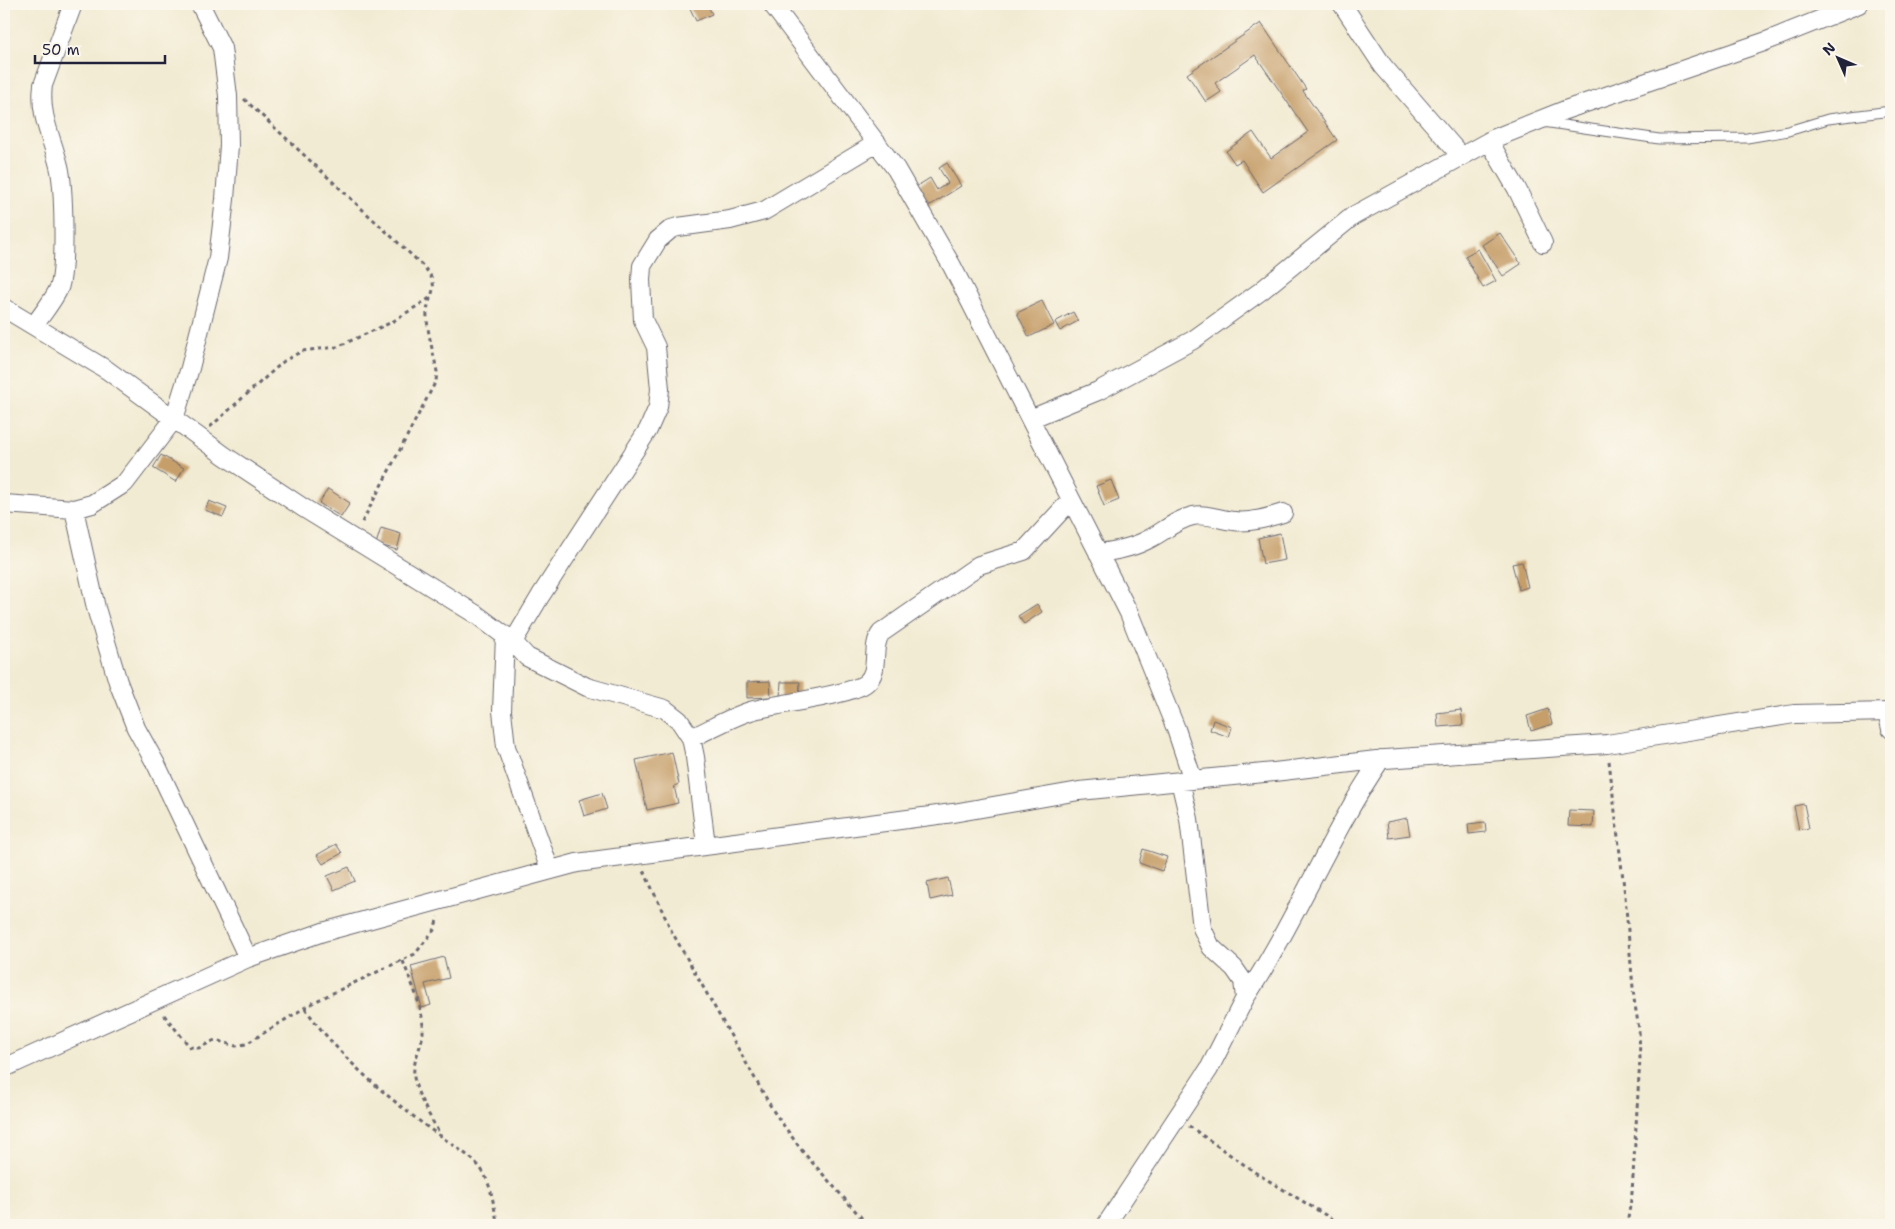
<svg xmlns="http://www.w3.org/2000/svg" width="1895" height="1229" viewBox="0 0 1895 1229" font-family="'Shantell Sans',sans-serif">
	<rect width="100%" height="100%" fill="#fbf7ec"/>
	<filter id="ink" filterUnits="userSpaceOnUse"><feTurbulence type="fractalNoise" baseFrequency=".02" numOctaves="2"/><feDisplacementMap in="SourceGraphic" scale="10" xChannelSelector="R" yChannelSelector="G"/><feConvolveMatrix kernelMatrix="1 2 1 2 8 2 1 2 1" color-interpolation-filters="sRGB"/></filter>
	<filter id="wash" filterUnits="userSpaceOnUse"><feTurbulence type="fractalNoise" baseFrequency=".0096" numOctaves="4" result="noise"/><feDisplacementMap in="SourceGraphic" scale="20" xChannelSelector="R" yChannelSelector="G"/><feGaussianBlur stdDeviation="1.12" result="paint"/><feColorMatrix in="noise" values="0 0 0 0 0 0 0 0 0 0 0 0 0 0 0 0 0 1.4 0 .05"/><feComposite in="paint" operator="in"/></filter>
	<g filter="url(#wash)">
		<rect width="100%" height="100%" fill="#f2ebd3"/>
		<g id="blocks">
			<path fill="#c69e69" d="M688,4H707L712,14L696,21Z
				M1261,23L1306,89L1303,91L1337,140L1263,192L1242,160L1235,164L1226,151L1253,132L1271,158L1308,132L1255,55L1215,83L1221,92L1206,102L1187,74Z
				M947,163L961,186L926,208L914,188L930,178L937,190L948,183L939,168Z
				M1500,233L1521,264L1503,276L1482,245Z
				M1478,249L1496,281L1483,288L1465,256Z
				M1042,301L1054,325L1029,337L1017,313Z
				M1073,312L1078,321L1060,331L1055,322Z
				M161,455L184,468L176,482L153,468Z
				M1111,480L1119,500L1104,506L1096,486Z
				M328,489L350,503L341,517L319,503Z
				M209,501L227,508L223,517L205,510Z
				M381,528L401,534L397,550L376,544Z
				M1280,533L1285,560L1263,564L1258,538Z
				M1522,562L1528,587L1519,590L1512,564Z
				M1037,604L1042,612L1024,624L1018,616Z
				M770,681L771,697L747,698V682Z
				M781,682H800L799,698L780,697Z
				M1548,709L1552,724L1531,731L1527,716Z
				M1461,710L1463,725L1438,727L1437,713Z
				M1213,720L1232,727L1229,737L1210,730Z
				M672,752L679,784L674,786L678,803L647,810L636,760Z
				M602,793L607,809L584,816L579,800Z
				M1804,804L1809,828L1799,830L1794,806Z
				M1569,810L1594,811L1593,827L1568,826Z
				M1407,818L1410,835L1389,838L1387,822Z
				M1485,822L1486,832L1469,834L1468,824Z
				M336,844L342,853L323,864L317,855Z
				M1143,849L1167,857L1162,871L1139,863Z
				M349,867L355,881L334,890L327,876Z
				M948,878L952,895L930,900L927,883Z
				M444,957L449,978L425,984L431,1005L422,1008L411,966Z"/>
		</g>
	</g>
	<g filter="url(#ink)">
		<use href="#blocks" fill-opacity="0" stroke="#6b6870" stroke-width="1"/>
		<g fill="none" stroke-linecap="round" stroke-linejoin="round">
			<defs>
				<path id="lane" d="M1543,122L1659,139L1747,138L1788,131L1828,119L1891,111"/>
				<path id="street" d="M772,4L896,169L952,266L1129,613L1176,729L1193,780
					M1342,4L1383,66L1461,156
					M1489,141L1517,189L1543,243
					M4,308L107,370L225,456L302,507L477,615L513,642L527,657L587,687L665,709L679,720L691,738L695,757L706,845
					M34,326C42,314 53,301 59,288C66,269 64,186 59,166C52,138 39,115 43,85L73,4
					M1030,419L1098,391L1193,340L1261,291L1353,216L1495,138L1565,110L1764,42L1859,4
					M4,504L74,509L92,504L125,483L174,419L190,368L218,258L225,199L229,145L228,96L222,48L200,4
					M74,509L96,608L118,682L136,728L157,766L248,958
					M1098,553C1116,551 1133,548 1149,539C1165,531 1175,520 1193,516C1208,513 1219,520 1234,521C1250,523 1267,518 1283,513
					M505,635L502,711L506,747L550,870
					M513,642L541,595L648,430L658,407L660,389L656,347L643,320L641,280L642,266L658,240L671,229L678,227L730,220L764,211L877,143
					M1887,712L1891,729
					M691,738C711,729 732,716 754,710C776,704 852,695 866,683C881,671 870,647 881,633L979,565L1024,551L1071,500
					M1245,998C1296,921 1329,835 1381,759
					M4,1068L248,958L323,932L577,863L953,813L1079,791L1274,772L1385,759L1607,744L1794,714L1891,712
					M1106,1225L1209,1069L1245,998L1243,981L1234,968L1211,947L1202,928L1189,819L1180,781"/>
			</defs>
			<use href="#lane" stroke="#6b6870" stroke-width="11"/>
			<use href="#street" stroke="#6b6870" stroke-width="20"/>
			<path stroke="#6b6870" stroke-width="3" stroke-dasharray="4 4" stroke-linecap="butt" d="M244,99L421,264C446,289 425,294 427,318C428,336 434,354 437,372L436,381L361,524
				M210,427L284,361L302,351L337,347L392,322L433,296
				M1609,761L1625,896L1634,999L1639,1029L1640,1059L1632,1193L1627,1225
				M644,871L672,932L774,1112L803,1152L868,1225
				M403,961C411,983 424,1008 423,1032C422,1047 412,1061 414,1077C417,1098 432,1118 441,1137
				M305,1008C336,1053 379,1090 422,1123C437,1135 466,1152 477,1164C492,1180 493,1206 498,1225
				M164,1015L190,1047L199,1048L215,1040L236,1046L246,1044L314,1002L415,954L434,930L438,917
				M1189,1126L1256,1173L1342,1225"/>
			<use href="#lane" stroke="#fff" stroke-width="9"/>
			<use href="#street" stroke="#fff" stroke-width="18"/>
		</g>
	</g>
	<rect width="1895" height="1229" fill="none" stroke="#fbf7ec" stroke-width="20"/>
	<g transform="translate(1838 58) rotate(315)" stroke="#fbf7ec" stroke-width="4" paint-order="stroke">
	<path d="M0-4L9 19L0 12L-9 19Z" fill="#22223b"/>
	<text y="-8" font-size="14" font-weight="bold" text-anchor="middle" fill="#22223b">N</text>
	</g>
	<path d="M35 55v8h130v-8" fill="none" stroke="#22223b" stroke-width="2.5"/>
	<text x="42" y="55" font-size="15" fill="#22223b" stroke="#fbf7ec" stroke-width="4" paint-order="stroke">50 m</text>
</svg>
